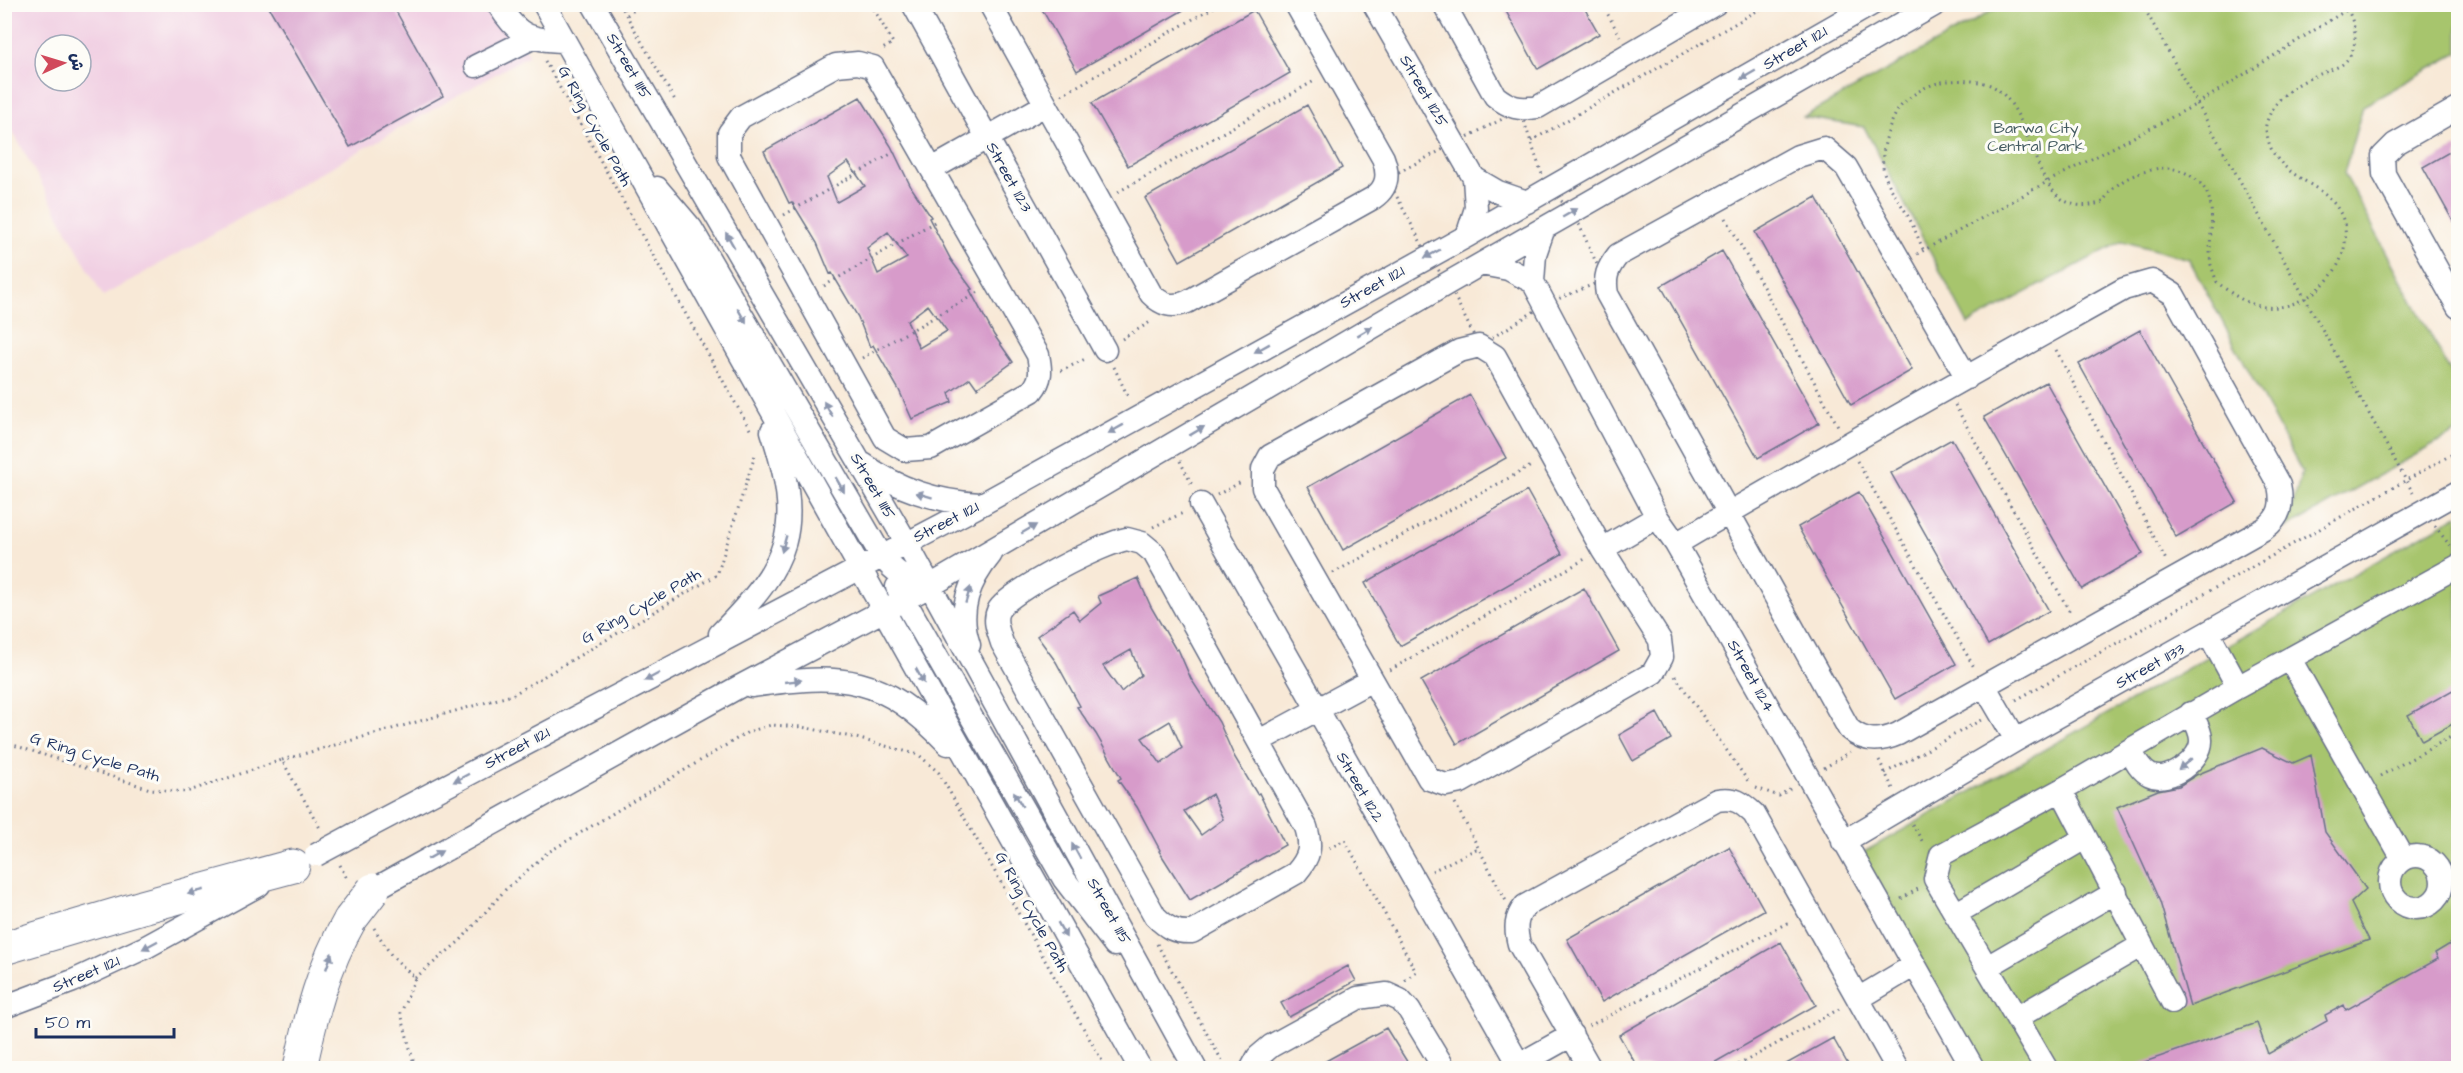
<svg xmlns="http://www.w3.org/2000/svg" width="2463" height="1073" viewBox="0 0 2463 1073" font-family="'Architects Daughter','Playpen Sans Arabic',sans-serif">
	<rect width="100%" height="100%" fill="#fdfcf7"/>
	<filter id="ink" filterUnits="userSpaceOnUse"><feTurbulence type="fractalNoise" baseFrequency=".0167" numOctaves="2"/><feDisplacementMap in="SourceGraphic" scale="12" xChannelSelector="R" yChannelSelector="G"/><feConvolveMatrix kernelMatrix="1 2 1 2 8 2 1 2 1" color-interpolation-filters="sRGB"/></filter>
	<filter id="wash" filterUnits="userSpaceOnUse"><feTurbulence type="fractalNoise" baseFrequency=".008" numOctaves="4" result="noise"/><feDisplacementMap in="SourceGraphic" scale="24" xChannelSelector="R" yChannelSelector="G"/><feGaussianBlur stdDeviation="1.35" result="paint"/><feColorMatrix in="noise" values="0 0 0 0 0 0 0 0 0 0 0 0 0 0 0 0 0 1.4 0 .05"/><feComposite in="paint" operator="in"/></filter>
	<g filter="url(#wash)">
		<rect width="100%" height="100%" fill="#f8e9d7"/>
		<path fill="#f1d0e3" fill-rule="evenodd" d="M4,5H501L529,55L103,296L5,117ZM45,45H81V81H45Z"/>
		<path fill="#a7c56d" stroke="#617a66" stroke-width="1.5" d="M2004,4L2458,5V53L2363,106L2344,173L2458,386V431L2286,528L2302,472L2189,259L2122,241L1968,324L1864,127L1803,117Z
			M2458,515V1068H1982L1862,853Z"/>
		<g id="blocks">
			<path fill="#d79bca" fill-rule="evenodd" d="M267,4H392L443,96L350,147Z
				M1039,4H1194L1077,71Z
				M1502,4H1582L1599,34L1538,69Z
				M1254,10L1290,73L1128,166L1092,103Z
				M860,97L891,146L911,187L931,217L929,218L951,260L972,289L970,290L994,335L1013,362L977,388L970,378L949,393L952,402L912,419L899,390L873,345L870,347L858,317L832,273L830,274L817,243L792,202L789,203L764,151ZM848,162L865,186L837,202L827,177ZM888,232L907,258L878,274L867,248ZM928,305L947,331L919,348L907,321Z
				M1307,105L1342,168L1180,261L1145,198Z
				M2458,147V230L2423,167Z
				M1816,197L1912,370L1851,405L1755,232Z
				M1722,251L1819,423L1758,458L1661,286Z
				M2140,330L2237,502L2176,537L2079,364Z
				M2046,382L2143,554L2082,589L1984,417Z
				M1470,395L1506,458L1343,550L1308,487Z
				M1952,439L2049,611L1988,645L1891,473Z
				M1527,491L1562,554L1400,646L1365,583Z
				M1859,492L1956,664L1895,699L1798,527Z
				M1138,578L1151,607L1176,650L1178,649L1191,679L1219,722L1234,756L1257,794L1259,793L1285,845L1190,900L1159,851L1160,850L1137,807L1118,780L1121,778L1096,734L1077,707L1080,706L1056,662L1037,636L1073,610L1080,620L1101,603L1098,596ZM1131,650L1141,675L1121,692L1103,666ZM1170,721L1182,748L1161,764L1142,738ZM1212,794L1223,819L1201,835L1184,811Z
				M1584,588L1619,651L1457,744L1421,681Z
				M2458,687V721L2422,741L2408,715Z
				M1657,713L1671,739L1633,761L1619,735Z
				M2262,748L2293,763L2311,755L2325,832L2366,889L2351,903L2369,940L2190,1006L2160,902L2117,807L2158,790L2179,786L2196,775Z
				M1729,847L1764,910L1602,1002L1567,939Z
				M2458,939V1068H2133V1066L2257,1023L2268,1054L2327,1021L2325,1015L2344,1005L2346,1010L2438,959L2435,953Z
				M1781,942L1816,1005L1705,1068H1638L1619,1035Z
				M1348,966L1356,981L1289,1017L1281,1003Z
				M1386,1028L1411,1068H1313Z
				M1833,1038L1850,1068H1779Z"/>
		</g>
	</g>
	<g filter="url(#ink)">
		<use href="#blocks" fill-opacity="0" stroke="#687088" stroke-width="1.5"/>
		<g fill="none" stroke-linecap="round" stroke-linejoin="round">
			<defs>
				<path id="minor" d="M498,4C517,35 528,40 564,41
					M544,4L1140,1068
					M593,4L906,542L1195,1068
					M913,4L1105,350
					M990,4L1151,294C1162,305 1172,308 1187,302L1373,198C1388,188 1389,174 1383,158L1296,4
					M1374,4L1474,178L1476,208L1467,236
					M1444,4L1495,96C1510,108 1519,110 1538,107L1715,4
					M858,63L873,67L1038,355C1041,370 1042,379 1032,391L931,448L905,450L885,438L729,156V133L741,117L836,65Z
					M476,66L532,38
					M2458,108L2395,144L2383,156L2384,174L2458,307
					M932,169L1045,105
					M1474,178L1498,192L1527,202
					M657,188L691,228L881,555C895,574 908,580 930,586
					M1544,228L1535,254L1533,282L1657,517L1676,544L1973,1068
					M1481,264L1508,269L1533,282
					M1479,346L1495,356L1602,549L1660,640L1662,657L1653,673L1461,782L1446,785L1429,779L1263,488V469L1270,456L1459,351Z
					M863,464C899,490 937,502 980,504
					M1201,504L1521,1068
					M1127,539L1142,543L1154,553L1306,827C1312,847 1310,857 1296,873L1192,932C1175,933 1167,928 1155,916L1002,643C999,633 993,621 998,611C1007,592 1105,542 1127,539Z
					M1676,544C1824,456 1974,373 2124,289L2152,281L2173,294L2279,485C2283,504 2281,517 2264,529L1898,734C1880,742 1864,742 1849,729L1607,294C1604,277 1607,269 1618,255L1798,156L1824,148L1846,167L1967,378
					M1602,549L1657,517
					M897,587L1064,879L1115,945
					M720,634C791,562 804,529 772,431
					M969,645C957,610 969,581 991,554
					M2290,659L2403,859
					M751,686C843,673 882,674 948,744
					M1985,687L2016,740
					M2238,687L2458,566
					M1259,741L1372,680
					M2130,750C2135,759 2140,770 2150,775C2168,784 2202,760 2201,740C2201,731 2195,721 2191,713
					M355,834L982,504L1467,236L1872,4
					M1843,842L2016,740L2458,492
					M2390 882a26 26 0 1 1 52 0a26 26 0 1 1-52 0Z
					M373,890L735,689L930,586L1448,283L1936,4
					M1955,914L2085,838
					M2142,945L2172,1002
					M1987,967L2116,892
					M1858,999L1913,966
					M4,1007L73,981L146,947L259,885
					M2018,1017L2142,945L2061,790
					M1252,1068L1258,1057L1271,1046L1358,998L1387,994L1400,1000L1409,1010L1444,1068
					M1513,1068L1572,1035
					M1590,1068L1519,944C1515,929 1515,918 1525,906L1717,800C1735,797 1741,802 1754,814L1897,1068
					M2046,1068L1935,879L1941,855L2061,790L2238,687L2209,634"/>
				<path id="highway" d="M4,948L142,907L293,866
					M300,1068C311,1016 323,967 350,920"/>
			</defs>
			<use href="#minor" stroke="#687088" stroke-width="25"/>
			<use href="#highway" stroke="#687088" stroke-width="35"/>
			<path stroke="#687088" stroke-width="3" stroke-dasharray="1.5 4.5" stroke-linecap="butt" d="M620,4L676,102
				M871,4L893,43L881,50
				M1602,4L1620,36
				M2142,4L2413,493
				M627,15L643,4
				M545,61L752,433
				M1062,95L1219,4
				M1520,110L1547,189L1573,211L1604,280L1546,304L1479,346L1448,283L1428,256L1387,178Z
				M1531,141L1769,4
				M1118,192L1316,80
				M784,215L898,150
				M1726,218L1838,426
				M1923,249C1918,238 1914,227 1908,216C1900,201 1885,184 1883,167C1881,150 1889,124 1898,110C1909,94 1930,83 1948,81C1963,80 1986,80 1997,89C2041,121 2030,226 2103,202C2114,183 2130,175 2151,170C2164,166 2179,168 2191,176C2224,196 2206,234 2211,265C2213,271 2215,277 2217,282C2230,293 2247,305 2265,307C2306,312 2351,270 2345,228C2338,181 2278,184 2268,139C2267,134 2265,130 2266,125C2272,99 2296,83 2320,74C2327,71 2338,68 2344,63C2361,48 2356,21 2344,4
				M1917,254L2047,182L2197,104L2356,4
				M824,286L938,220
				M1122,339L1152,321
				M2056,350L2167,562
				M862,358L979,292
				M1114,367L1129,399
				M1061,371L1087,358
				M1955,405L2071,614
				M1180,461L1193,487
				M1857,461L1975,669
				M1217,495L1243,481
				M2435,526L2451,547
				M1153,527L1185,512
				M1333,573L1533,465
				M1390,670L1585,559
				M1675,676L1750,784
				M2016,700L2458,451
				M4,742L150,789L186,792L282,760L321,830
				M282,760L512,695L717,575L756,452
				M1879,760L1893,789
				M1824,768L1850,752
				M1885,773L1981,720
				M2380,776L2458,733
				M1756,788L1779,796L1791,788
				M1455,803L1506,901
				M1912,824L1924,844
				M1329,848L1345,840L1416,972L1404,981
				M340,865L348,881
				M1432,871L1478,848
				M1901,899L1918,889
				M374,928L391,955L415,978L401,1013L415,1068
				M1157,944L1226,1068
				M415,978L460,941L505,890L547,853L748,732L771,725L802,727L856,738L919,755L939,773L1106,1068
				M1589,1026L1791,921
				M1733,1068L1841,1008"/>
			<use href="#minor" stroke="#fff" stroke-width="22"/>
			<use href="#highway" stroke="#fff" stroke-width="33"/>
			<defs>
				<path id="minor-bridge" d="M316,855L355,834"/>
				<path id="highway-bridge" d="M350,920L373,890"/>
			</defs>
			<use href="#minor-bridge" stroke="#687088" stroke-width="25" stroke-linecap="butt"/>
			<use href="#highway-bridge" stroke="#687088" stroke-width="35" stroke-linecap="butt"/>
			<use href="#minor-bridge" stroke="#fff" stroke-width="22"/>
			<use href="#highway-bridge" stroke="#fff" stroke-width="33"/>
		</g>
		<defs><path id="oneway-solid" d="M-6-.8H1V-3.2L6.5 0L1 3.2V.8H-6Z" transform="scale(1.5)"/></defs>
		<g fill="#8d97ae">
			<use href="#oneway-solid" transform="translate(1748 75) rotate(150)"/>
			<use href="#oneway-solid" transform="translate(1570 213) rotate(-30)"/>
			<use href="#oneway-solid" transform="translate(730 240) rotate(-120)"/>
			<use href="#oneway-solid" transform="translate(1432 254) rotate(152)"/>
			<use href="#oneway-solid" transform="translate(742 316) rotate(60)"/>
			<use href="#oneway-solid" transform="translate(1365 331) rotate(-31)"/>
			<use href="#oneway-solid" transform="translate(1262 348) rotate(151)"/>
			<use href="#oneway-solid" transform="translate(828 409) rotate(-120)"/>
			<use href="#oneway-solid" transform="translate(1116 429) rotate(151)"/>
			<use href="#oneway-solid" transform="translate(1197 431) rotate(-31)"/>
			<use href="#oneway-solid" transform="translate(840 485) rotate(60)"/>
			<use href="#oneway-solid" transform="translate(924 495) rotate(-163)"/>
			<use href="#oneway-solid" transform="translate(1029 529) rotate(-30)"/>
			<use href="#oneway-solid" transform="translate(784 544) rotate(106)"/>
			<use href="#oneway-solid" transform="translate(968 595) rotate(-73)"/>
			<use href="#oneway-solid" transform="translate(920 676) rotate(61)"/>
			<use href="#oneway-solid" transform="translate(652 677) rotate(152)"/>
			<use href="#oneway-solid" transform="translate(793 681) rotate(-6)"/>
			<use href="#oneway-solid" transform="translate(2185 764) rotate(140)"/>
			<use href="#oneway-solid" transform="translate(461 778) rotate(152)"/>
			<use href="#oneway-solid" transform="translate(1018 799) rotate(-120)"/>
			<use href="#oneway-solid" transform="translate(1076 851) rotate(-119)"/>
			<use href="#oneway-solid" transform="translate(435 855) rotate(-29)"/>
			<use href="#oneway-solid" transform="translate(196 892) rotate(165)"/>
			<use href="#oneway-solid" transform="translate(1062 930) rotate(61)"/>
			<use href="#oneway-solid" transform="translate(150 945) rotate(152)"/>
			<use href="#oneway-solid" transform="translate(329 961) rotate(-71)"/>
		</g>
	</g>
	<g text-anchor="middle" dominant-baseline="central" stroke-width="6" stroke-linejoin="round" paint-order="stroke">
		<g font-size="16" fill="#1b2f5e" stroke="#fdfcf7">
			<text transform="translate(1795 48) rotate(-30)">Street 1121</text>
			<text transform="translate(629 66) rotate(60)">Street 1115</text>
			<text transform="translate(1424 91) rotate(60)">Street 1125</text>
			<text transform="translate(595 126) rotate(61)">G Ring Cycle Path</text>
			<text transform="translate(1009 177) rotate(61)">Street 1123</text>
			<text transform="translate(1372 287) rotate(-29)">Street 1121</text>
			<text transform="translate(873 486) rotate(60)">Street 1115</text>
			<text transform="translate(946 522) rotate(-27)">Street 1121</text>
			<text transform="translate(641 606) rotate(-30)">G Ring Cycle Path</text>
			<text transform="translate(2150 666) rotate(-29)">Street 1133</text>
			<text transform="translate(1751 676) rotate(61)">Street 1124</text>
			<text transform="translate(517 748) rotate(-28)">Street 1121</text>
			<text transform="translate(95 757) rotate(17)">G Ring Cycle Path</text>
			<text transform="translate(1360 787) rotate(60)">Street 1122</text>
			<text transform="translate(1109 911) rotate(61)">Street 1115</text>
			<text transform="translate(1032 912) rotate(61)">G Ring Cycle Path</text>
			<text transform="translate(86 974) rotate(-23)">Street 1121</text>
		</g>
		<g font-size="16" fill="#455c62" stroke="#fdfcf7">
			<text x="2036" y="128">Barwa City<tspan x="2036" dy="18">Central Park</tspan></text>
		</g>
	</g>
	<rect width="2463" height="1073" fill="none" stroke="#fdfcf7" stroke-width="24"/>
	<g transform="translate(63 63) rotate(86)"><circle r="28" fill="#fdfcf7" stroke="#a3aaba" stroke-width="1.5"/>
	<path d="M0-4.5L10 22L0 15L-10 22Z" fill="#d1495b"/>
	<text y="-9" font-size="16" font-weight="bold" text-anchor="middle" fill="#1b2f5e">ش</text>
	</g>
	<path d="M36 1028v9h138v-9" fill="none" stroke="#1b2f5e" stroke-width="3"/>
	<text x="45" y="1028" font-size="18" fill="#1b2f5e" stroke="#fdfcf7" stroke-width="4.5" paint-order="stroke">50 m</text>
</svg>
